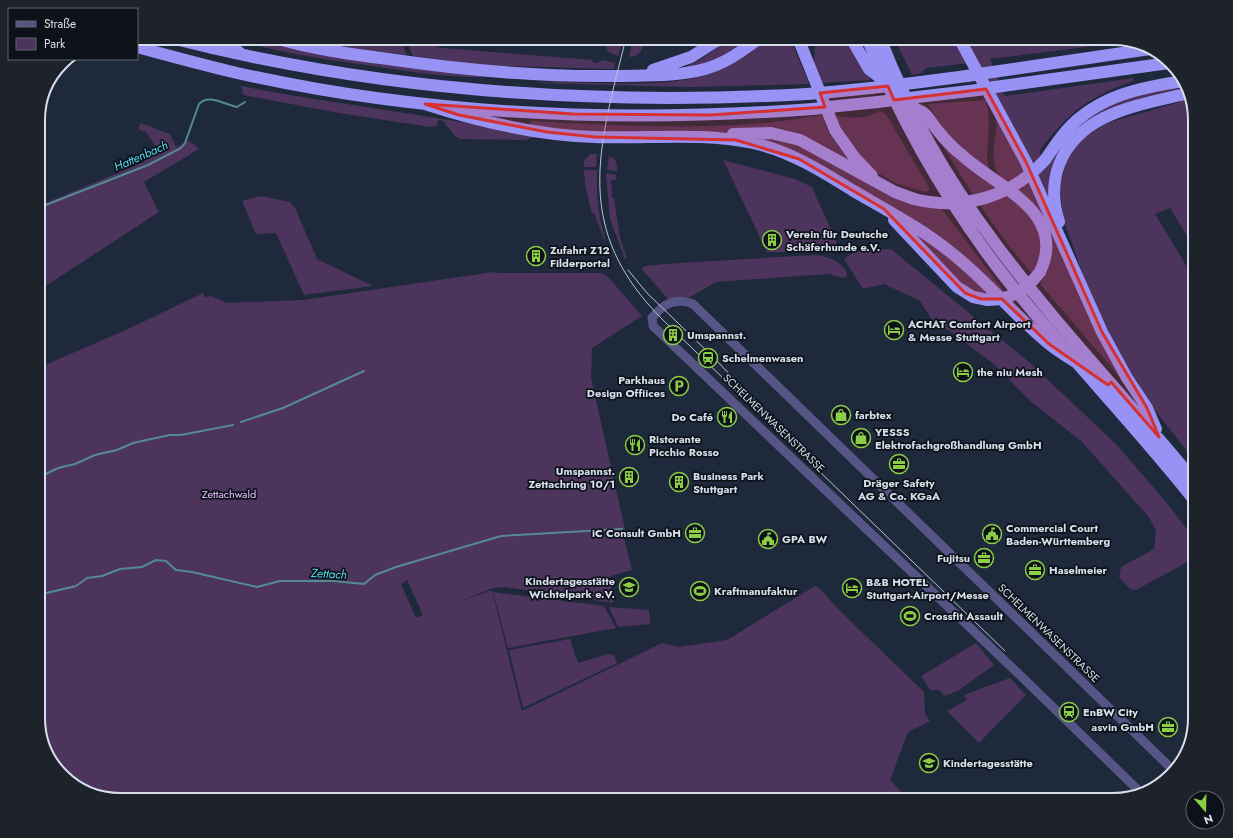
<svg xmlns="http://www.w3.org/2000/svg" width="1233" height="838" viewBox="0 0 1233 838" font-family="Jost,sans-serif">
	<rect width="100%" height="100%" fill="#1e293b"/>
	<path fill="#4c345c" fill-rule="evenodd" d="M231,38H259L285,46L500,77C455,79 410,72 366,65C320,59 274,52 231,38Z
		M309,38H399L407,55L342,47Z
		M405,38C418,38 429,45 442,48L593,60V63H598L602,60L615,63L614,69L478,65L413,56Z
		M609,38H621L620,43L622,44L618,56L608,52L606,46Z
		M633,38H645C643,49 641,56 629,57Z
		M731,38H754L717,61L683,68L700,60Z
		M769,38H790L809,84L691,87L531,83C587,79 664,92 715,72C735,64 752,51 769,38Z
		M815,38H847L871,80L821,83L814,66Z
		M894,38H955L969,63L926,68L922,73L912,75Z
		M964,38L1116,39L1125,42L990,59L1005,96L1133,78V81C1087,98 1067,113 1039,152L1048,164C1077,125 1093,107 1141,94C1156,90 1172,90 1187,87L1188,90L1074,135L1051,202Z
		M241,86C339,105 439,116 537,136L525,140L460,139L455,136L443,121L438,120L437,126L430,127L339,113L243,95Z
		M1190,99L1195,120V249L1170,208L1155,214L1195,280V461L1145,398L1124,364L1087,286L1063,218L1060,186L1067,160L1081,140L1107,123Z
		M986,100L989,119L987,157L989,172L958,148L940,124L928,104Z
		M879,111L886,114L930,189L926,192C918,190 910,188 902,185C870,175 847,144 834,115C846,119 869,119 879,111Z
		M822,115L829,133L850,162L817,145L729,132H612L563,129L530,125V121C607,125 687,130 764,123C784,122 803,117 822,115Z
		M997,120L1012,142L1124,382L1040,284L1048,271L1050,243C1038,226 999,183 995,166C991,151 997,135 997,120Z
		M141,123L170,134L176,147L188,141L194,144L199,149L144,182L159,212L38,291V206L144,162V158L157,148L146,132L138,129Z
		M750,138L787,139L918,205L942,209L1015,306L964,258Z
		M941,142C966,161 1027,202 1039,228C1046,245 1040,260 1033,275C998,234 968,189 941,142Z
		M590,154H597L596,167H584V161Z
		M609,156C617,159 617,163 617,171L607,170Z
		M723,160L795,179L812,187L837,244L824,247L823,245L786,246V252H767Z
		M584,170H597V195L600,219L607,247L594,213L592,214L585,184Z
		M606,173L616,175V180H611L612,198H614L620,238L627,258L625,259L610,219Z
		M261,196L290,202L295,208L317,259L373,286L304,295L276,233L256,234L242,201Z
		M909,228L934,244L991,293L987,296L962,287Z
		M891,249L1029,362L1117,445L1167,503L1195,540V558L1136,590L1130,589L1119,577L1121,567L1154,549L1156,531L1149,517L1081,441L1030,401L995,365L947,329L939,331L920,301L884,284L863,289L844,259C858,247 874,250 891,249Z
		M814,255C828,256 837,260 846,270L847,276L844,278L828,274L716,282L690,297L668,299L641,268L646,266L664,264Z
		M493,272L499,273H602L609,278L642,316L592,348L591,378L627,538H624L632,570L610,576L613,603L504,587L493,588L459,602L492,590L522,711L662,643L678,647L727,640L815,586L819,588L838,609L924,692L925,714L930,721L908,732L890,780L909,800H120L74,786L49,759L38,723V368L128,329L203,293L205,297L211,296L227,303L303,300ZM407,580L423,615L416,618L401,584Z
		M493,592L604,606L616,628L508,648Z
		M609,607L649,610L650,624L618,627Z
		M570,639L578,663L608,654L614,655L617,663L523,708L509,650Z
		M976,643L994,665L958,691L944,696L939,690H930L921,676Z
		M1010,678L1026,695L979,743L947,711L967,700L964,695Z"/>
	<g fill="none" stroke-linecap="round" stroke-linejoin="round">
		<path stroke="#558a94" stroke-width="2" d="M341,41L344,38
			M38,208L148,165L181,148L185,143L199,104C209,93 225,105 237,107L245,102
			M241,422L283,408L364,371
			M38,478L58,468L75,464L95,455L117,450L133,443L170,435H181L233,425
			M38,595L76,586L87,578L102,576L120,569L142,567L156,560L166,561L176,570L192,572L257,587L280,581H333L364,584L375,575L396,567L501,536L622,529"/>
		<path stroke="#575486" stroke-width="9" d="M1141,793L1024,679L653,326L652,318C663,304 675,297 693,304L1174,771"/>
		<path stroke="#9992f5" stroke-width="12" d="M171,38C378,91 593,106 807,94
			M215,38L224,41L239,52
			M275,38C312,49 350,54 388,59C463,70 539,77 614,76C644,75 676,77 705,69C726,63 742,51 760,38
			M798,38L835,130L854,157L872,176
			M851,38L869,69L883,80
			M867,38C901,121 944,197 998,268C1060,349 1132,421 1195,501
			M880,38C908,111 948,181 995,243C1057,327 1130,402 1195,482
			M959,38L1026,162L1102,332L1127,378L1147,408L1156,429
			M137,47C170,56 203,65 237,73C423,115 622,123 813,109
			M653,70L691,57L721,38
			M986,73L1150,49
			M921,82L967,76
			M995,87L1169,63
			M831,92L871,88
			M926,96L978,90
			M425,104C480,122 537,135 595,137C647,139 701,132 753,143C789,151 820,170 852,190C886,210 923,229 954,255C988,282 1015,316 1048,343C1059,352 1071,359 1082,366
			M838,106L878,102
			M910,106C915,109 920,110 924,113C930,118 934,127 939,132C946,141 954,149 963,156C998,188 1068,212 1040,272
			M733,134L771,133L800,140L895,192L914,199
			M1045,160C1052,150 1059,139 1067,130C1098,96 1141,87 1184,81
			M894,220L957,287L973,297L988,300
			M1059,222C1053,203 1052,184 1059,165C1079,112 1141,105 1189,93"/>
		<path stroke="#bac3d0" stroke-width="1" d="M626,38C598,150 572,229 663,320L1005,651
			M628,270L647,293L710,354L773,419"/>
		<path stroke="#9992f5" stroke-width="12" d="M967,76L986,73
			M871,88L921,82
			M978,90L995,87
			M807,94L831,92
			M878,102L926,96
			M813,109L838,106
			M914,199C963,211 1011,197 1045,160
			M988,300C1011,300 1026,290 1040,272"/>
	</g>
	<path fill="#d63132" fill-opacity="0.2" stroke="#d63132" stroke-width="3" stroke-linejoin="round" d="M888,86L894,100L986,89L1026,162L1102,332L1147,408L1159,437L1111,382L1108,385L1049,344L1002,299H981L965,293L884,209L799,159L736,140L595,137L547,132L459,115L425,104L573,114L711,115L825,107L820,93Z"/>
	<defs>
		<symbol id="building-ring" viewBox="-11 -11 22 22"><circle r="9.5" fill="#0d121a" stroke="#8bce46" stroke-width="1.5"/><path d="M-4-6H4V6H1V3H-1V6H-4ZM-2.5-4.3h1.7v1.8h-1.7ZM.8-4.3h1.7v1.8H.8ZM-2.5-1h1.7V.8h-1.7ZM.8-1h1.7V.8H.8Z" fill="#8bce46"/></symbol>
		<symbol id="hotel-ring" viewBox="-11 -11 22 22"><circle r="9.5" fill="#0d121a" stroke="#8bce46" stroke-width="1.5"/><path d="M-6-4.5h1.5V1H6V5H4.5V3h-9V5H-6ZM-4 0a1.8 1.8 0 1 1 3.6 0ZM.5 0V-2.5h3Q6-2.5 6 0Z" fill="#8bce46"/></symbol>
		<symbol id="station-ring" viewBox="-11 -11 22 22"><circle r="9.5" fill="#0d121a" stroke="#8bce46" stroke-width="1.5"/><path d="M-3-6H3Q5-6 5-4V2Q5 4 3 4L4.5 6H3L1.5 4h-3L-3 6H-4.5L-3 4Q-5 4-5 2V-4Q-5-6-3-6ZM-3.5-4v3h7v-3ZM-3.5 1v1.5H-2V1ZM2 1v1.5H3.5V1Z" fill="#8bce46"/></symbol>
		<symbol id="parking-ring" viewBox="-11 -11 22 22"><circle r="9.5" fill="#0d121a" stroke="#8bce46" stroke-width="1.5"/><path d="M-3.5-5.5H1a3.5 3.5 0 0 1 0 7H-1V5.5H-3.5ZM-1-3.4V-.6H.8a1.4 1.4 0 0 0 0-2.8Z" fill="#8bce46"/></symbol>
		<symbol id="shop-ring" viewBox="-11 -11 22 22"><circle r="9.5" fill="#0d121a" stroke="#8bce46" stroke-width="1.5"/><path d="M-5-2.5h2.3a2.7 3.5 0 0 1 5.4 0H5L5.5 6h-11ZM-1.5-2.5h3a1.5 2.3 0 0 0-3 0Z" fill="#8bce46"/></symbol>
		<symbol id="restaurant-ring" viewBox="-11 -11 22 22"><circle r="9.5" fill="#0d121a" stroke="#8bce46" stroke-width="1.5"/><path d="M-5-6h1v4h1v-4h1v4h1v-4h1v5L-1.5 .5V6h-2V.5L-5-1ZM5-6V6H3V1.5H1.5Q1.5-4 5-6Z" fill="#8bce46"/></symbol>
		<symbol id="office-ring" viewBox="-11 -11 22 22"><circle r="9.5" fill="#0d121a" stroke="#8bce46" stroke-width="1.5"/><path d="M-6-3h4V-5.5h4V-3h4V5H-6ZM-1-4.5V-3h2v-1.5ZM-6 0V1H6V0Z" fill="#8bce46"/></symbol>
		<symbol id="civic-ring" viewBox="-11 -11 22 22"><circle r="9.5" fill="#0d121a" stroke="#8bce46" stroke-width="1.5"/><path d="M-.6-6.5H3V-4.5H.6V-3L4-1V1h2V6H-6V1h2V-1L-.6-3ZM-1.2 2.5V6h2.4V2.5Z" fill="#8bce46"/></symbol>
		<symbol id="school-ring" viewBox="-11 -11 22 22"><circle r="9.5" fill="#0d121a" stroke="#8bce46" stroke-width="1.5"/><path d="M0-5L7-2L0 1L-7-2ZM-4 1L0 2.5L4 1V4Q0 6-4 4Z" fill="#8bce46"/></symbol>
		<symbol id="stadium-ring" viewBox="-11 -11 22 22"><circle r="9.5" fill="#0d121a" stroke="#8bce46" stroke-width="1.5"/><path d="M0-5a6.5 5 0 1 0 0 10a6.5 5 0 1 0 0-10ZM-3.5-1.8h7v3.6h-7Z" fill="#8bce46"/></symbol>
	</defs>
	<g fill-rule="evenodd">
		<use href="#building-ring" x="761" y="229" width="22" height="22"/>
		<use href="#building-ring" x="525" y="245" width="22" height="22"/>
		<use href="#hotel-ring" x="883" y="319" width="22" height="22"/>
		<use href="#building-ring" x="662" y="324" width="22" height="22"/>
		<use href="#station-ring" x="697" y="347" width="22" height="22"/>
		<use href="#hotel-ring" x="952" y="361" width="22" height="22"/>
		<use href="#parking-ring" x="668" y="375" width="22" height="22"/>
		<use href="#shop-ring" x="830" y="404" width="22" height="22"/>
		<use href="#restaurant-ring" x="716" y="406" width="22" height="22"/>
		<use href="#shop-ring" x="850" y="427" width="22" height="22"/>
		<use href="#restaurant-ring" x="624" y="434" width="22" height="22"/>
		<use href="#office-ring" x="888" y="453" width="22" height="22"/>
		<use href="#building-ring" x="618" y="466" width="22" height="22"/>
		<use href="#building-ring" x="668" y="471" width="22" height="22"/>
		<use href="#office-ring" x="684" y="522" width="22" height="22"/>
		<use href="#civic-ring" x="981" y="523" width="22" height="22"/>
		<use href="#civic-ring" x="757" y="528" width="22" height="22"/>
		<use href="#office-ring" x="973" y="547" width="22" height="22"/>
		<use href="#office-ring" x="1024" y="559" width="22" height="22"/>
		<use href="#school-ring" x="618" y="576" width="22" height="22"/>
		<use href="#hotel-ring" x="841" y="577" width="22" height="22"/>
		<use href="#stadium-ring" x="689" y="580" width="22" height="22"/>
		<use href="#stadium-ring" x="899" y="605" width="22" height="22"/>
		<use href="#station-ring" x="1058" y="701" width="22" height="22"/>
		<use href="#office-ring" x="1157" y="716" width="22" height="22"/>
		<use href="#school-ring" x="918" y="752" width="22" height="22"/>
	</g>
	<g text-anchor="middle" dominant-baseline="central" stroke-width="3.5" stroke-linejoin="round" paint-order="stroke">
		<g font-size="11" font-weight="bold" fill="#d7dfeb" stroke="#0d121a" text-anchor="start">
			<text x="786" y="234">Verein für Deutsche<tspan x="786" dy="13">Schäferhunde e.V.</tspan></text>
			<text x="550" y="250">Zufahrt Z12<tspan x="550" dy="13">Filderportal</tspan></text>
			<text x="908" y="324">ACHAT Comfort Airport<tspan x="908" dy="13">&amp; Messe Stuttgart</tspan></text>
			<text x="687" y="335">Umspannst.</text>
			<text x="722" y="358">Schelmenwasen</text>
			<text x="977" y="372">the niu Mesh</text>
			<text x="665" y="380" text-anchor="end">Parkhaus<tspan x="665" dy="13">Design Offiices</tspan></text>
			<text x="855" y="415">farbtex</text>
			<text x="713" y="417" text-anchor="end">Do Café</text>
			<text x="875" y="432">YESSS<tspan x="875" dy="13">Elektrofachgroßhandlung GmbH</tspan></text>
			<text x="649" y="439">Ristorante<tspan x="649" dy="13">Picchio Rosso</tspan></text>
			<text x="615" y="471" text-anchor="end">Umspannst.<tspan x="615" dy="13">Zettachring 10/1</tspan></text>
			<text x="693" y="476">Business Park<tspan x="693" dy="13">Stuttgart</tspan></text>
			<text x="899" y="483" text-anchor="middle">Dräger Safety<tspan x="899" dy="13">AG &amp; Co. KGaA</tspan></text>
			<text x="1006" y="528">Commercial Court<tspan x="1006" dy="13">Baden-Württemberg</tspan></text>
			<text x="681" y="533" text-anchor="end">iC Consult GmbH</text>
			<text x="782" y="539">GPA BW</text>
			<text x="970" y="558" text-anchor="end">Fujitsu</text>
			<text x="1049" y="570">Haselmeier</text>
			<text x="615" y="581" text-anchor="end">Kindertagesstätte<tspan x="615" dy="13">Wichtelpark e.V.</tspan></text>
			<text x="866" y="582">B&amp;B HOTEL<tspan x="866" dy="13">Stuttgart-Airport/Messe</tspan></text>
			<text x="714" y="591">Kraftmanufaktur</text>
			<text x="924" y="616">Crossfit Assault</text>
			<text x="1083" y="712">EnBW City</text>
			<text x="1154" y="727" text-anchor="end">asvin GmbH</text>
			<text x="943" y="763">Kindertagesstätte</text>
		</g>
		<g font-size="11" fill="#d7dfeb" stroke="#0d121a">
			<text transform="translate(774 423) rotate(44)">SCHELMENWASENSTRASSE</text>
			<text transform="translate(1049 633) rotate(44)">SCHELMENWASENSTRASSE</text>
		</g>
		<g font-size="11" fill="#e5c2fe" stroke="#0d121a">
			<text x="229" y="494">Zettachwald</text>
		</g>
		<g font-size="12" font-style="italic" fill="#57ddf1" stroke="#0d121a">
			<text transform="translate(141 156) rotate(-24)">Hattenbach</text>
			<text transform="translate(329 574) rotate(3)">Zettach</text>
		</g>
	</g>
	<path d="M0 0H1233V838H0ZM120 45H1113A75 75 0 0 1 1188 120V718A75 75 0 0 1 1113 793H120A75 75 0 0 1 45 718V120A75 75 0 0 1 120 45Z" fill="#1d222b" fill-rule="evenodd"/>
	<path fill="none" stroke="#d7dfeb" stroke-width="2" d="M120 45H1113A75 75 0 0 1 1188 120V718A75 75 0 0 1 1113 793H120A75 75 0 0 1 45 718V120A75 75 0 0 1 120 45Z"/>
	<rect x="8" y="8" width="130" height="52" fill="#0d121a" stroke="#5e646e"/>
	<rect x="16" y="21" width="20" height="6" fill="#575486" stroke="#5e646e"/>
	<text x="44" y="28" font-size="12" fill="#d7dfeb">Straße</text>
	<rect x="16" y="38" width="20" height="12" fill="#4c345c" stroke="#5e646e"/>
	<text x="44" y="48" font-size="12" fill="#d7dfeb">Park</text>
	<g transform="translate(1205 810) rotate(160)"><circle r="19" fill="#0d121a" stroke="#5e646e"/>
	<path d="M0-3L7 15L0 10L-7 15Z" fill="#8bce46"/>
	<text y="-6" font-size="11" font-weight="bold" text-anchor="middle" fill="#d7dfeb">N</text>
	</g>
</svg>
